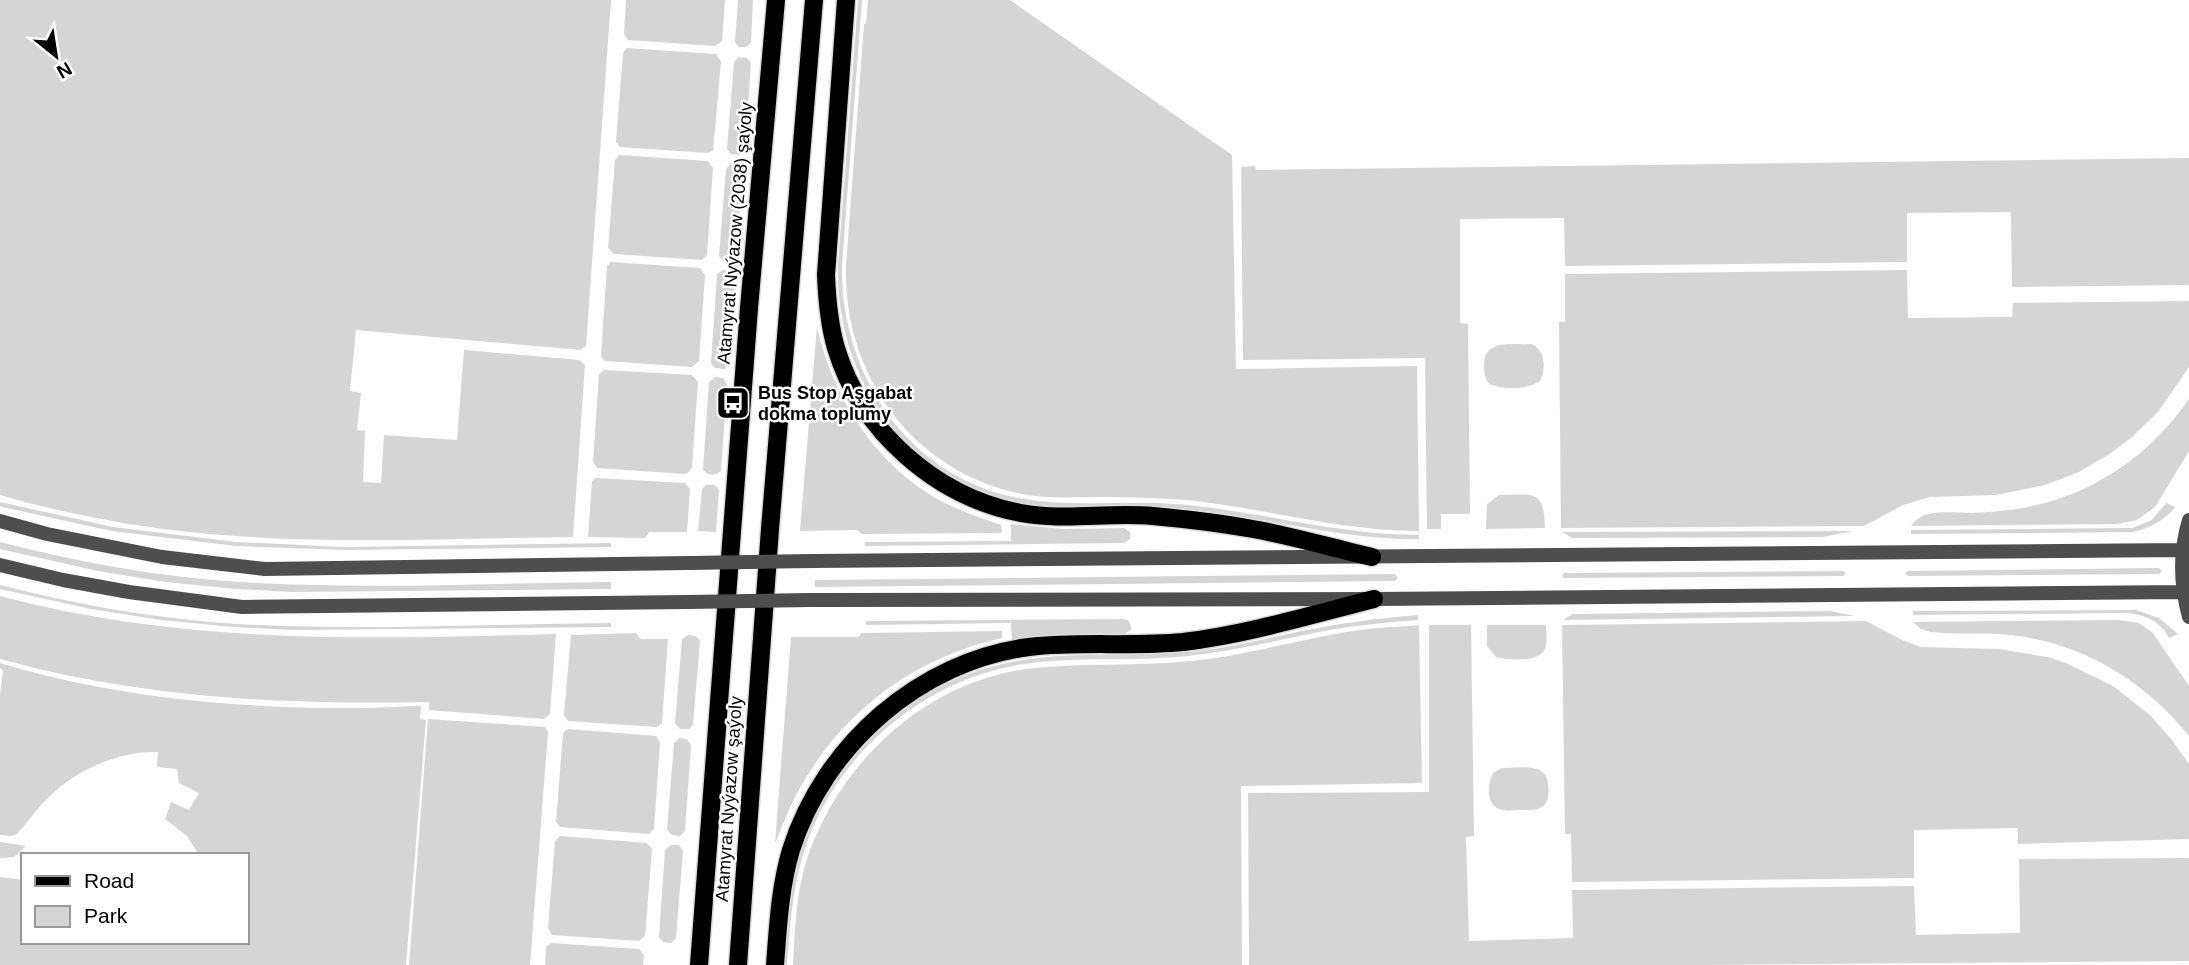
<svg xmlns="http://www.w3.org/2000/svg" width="2189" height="965" viewBox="0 0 2189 965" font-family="Helvetica,sans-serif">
	<rect width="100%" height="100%" fill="#fff"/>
	<path fill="#d5d5d5" d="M0,0H611L586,346L580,350L356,330L350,391L361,393L357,430L365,431L363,482L381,483L384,435L457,440L464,350L579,360L585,365L573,537C461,538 348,544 236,536C157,531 76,517 0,495Z
		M626,0H725L722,41L715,46L628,40L624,34Z
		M738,0H753L751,43L746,47H739L735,42Z
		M858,0H862L842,265C840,376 910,480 1024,499C1078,508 1134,499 1188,505C1265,513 1341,535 1419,535V539C1341,540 1265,517 1188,509C1133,503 1077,512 1023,503C907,484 835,378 838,265Z
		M868,0H1010L1232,155L1236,369L1417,366L1419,531C1340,531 1264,508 1187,500C1158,498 1130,497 1102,497C1075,497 1048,499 1022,494C912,472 843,374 846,266L864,24H866Z
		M627,48L716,54L721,62L713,151L707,153L620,147L616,142L623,53Z
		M738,57L747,58L751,63L745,150L739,155L731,154L727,149L734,62Z
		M619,155L708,161L713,168L707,255L702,260L614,254L608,248L615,160Z
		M2189,158V285L2012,287L2011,212L1907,213V262L1565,266L1564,218L1460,219V323L1468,324L1470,514H1441V529H1427L1425,358L1243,360L1241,167L1255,166L1256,170Z
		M731,163L739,164L743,170L736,257L732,262L724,261L719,256L726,169Z
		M611,262L700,268L705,275L699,361L692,367L605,361L601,356L607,266Z
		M723,270L732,271L735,275L728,364L725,369L715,368L711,363L717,274Z
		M1907,270L1908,318L2012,317L2013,303L2189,301V366L2187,370L2158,412L2132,437L2108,455L2079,472L2045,485L1996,495L1930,497L1903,505L1864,526L1561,528L1559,322H1565V274Z
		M817,326C832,397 876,466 941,501C960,511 981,518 1001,525L1002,533L862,534L857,530L800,531Z
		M1531,344C1546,350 1546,368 1540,381C1528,390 1500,390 1488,383C1485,376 1484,372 1484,365C1484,339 1512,345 1531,344Z
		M604,370L692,375L698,382L692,467L689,472L685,474L597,468L593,461L599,374Z
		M715,377L723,378L727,384L721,471C714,476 709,476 703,470L709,382Z
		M2189,399V451L2155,507L2137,520L2117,524L1911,526C1916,520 1921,515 1929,514C1943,511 1958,513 1972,513C1999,512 2026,509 2052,501C2108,484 2156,447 2189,399Z
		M596,478L685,483L690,489L687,532H649L645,538L588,537L592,481Z
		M706,485H715L719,490L716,532L698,531L702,489Z
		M1499,495C1533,495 1544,488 1545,528L1486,529L1487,504Z
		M0,502L113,527L236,542L344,547L611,543V547L344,550L236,546L112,531L2,507L0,506Z
		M2166,503L2175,507C2164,521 2150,528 2133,532L1911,534V530L2132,528L2152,520Z
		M1011,524L1063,529L1124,528L1130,532V539L1124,543L865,546V542L1011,541Z
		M1853,531L1823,537L1572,538L1562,532Z
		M0,542C78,562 159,577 240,582C363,590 487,583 611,582V589L292,592L236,589L166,582L98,571L0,549Z
		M2159,568L2162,571L2159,574L1908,576L1905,573L1908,571Z
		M1843,571L1846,573L1843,576L1564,578L1562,576L1564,573Z
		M1395,574L1398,578L1395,581L815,587V580Z
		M0,585C77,605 158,619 237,624C361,631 486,624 611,623V627L291,630L233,627L161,620L91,609L0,589Z
		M0,596C184,645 368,639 556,634L550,714L544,719L429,710V702C284,705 140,698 0,659Z
		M2136,610L2159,618L2178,634L2169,638C2160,621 2146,615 2127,613L1913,615V611Z
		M1830,611L1855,616L1563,620L1573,614Z
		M1418,615V620C1388,622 1358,625 1329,630C1282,639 1236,651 1188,656C1134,662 1078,656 1024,664C922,679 832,757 803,855C792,891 790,928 787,965H783C785,928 787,891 798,855C828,755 919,675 1023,660C1081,651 1140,657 1198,651C1233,647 1268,638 1302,631C1341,623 1379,618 1418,615Z
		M1124,619L1128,620L1131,626V630L1124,634L1047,635L1012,640L1011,623L866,625V621Z
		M2119,620L2139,623L2153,633L2189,686V736C2145,681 2083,643 2011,635C1984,632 1957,635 1930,632L1921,629L1913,622Z
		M1866,621L1902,640L1921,647L1999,649L2048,657L2066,663L2113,686L2150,715L2172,740L2189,764V839L2018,844V828L1914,830V878L1572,882L1571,834H1565L1562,625Z
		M1419,625L1422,783L1241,786L1242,965H793C795,928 796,891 808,856C841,761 925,683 1026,669C1080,662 1135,667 1190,661C1242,656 1294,641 1346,632C1370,628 1395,627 1419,625Z
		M1429,625H1471L1474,836L1466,837L1469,941L1573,938L1572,890L1914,886L1916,935L2020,933L2019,859L2189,858V961L1700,965H1249L1248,793L1429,792Z
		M1487,625H1546C1546,632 1548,642 1545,649C1539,663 1508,660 1496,657L1487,646Z
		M1002,631V638C921,656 851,704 807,776C798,790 791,804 785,819C781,827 779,836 775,843L791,637H858L862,633Z
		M636,633L641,639H668L662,723L657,727L568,721L564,715L571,635Z
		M688,635L696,636L700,641L693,725L689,729H680L675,723L682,639Z
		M0,663C116,698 241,709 362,708C382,708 401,706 421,706L420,719L426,720L406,965H0V877L23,880V942H247V855H199L187,836L165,819L171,802L189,810L199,793L179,783L177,769L157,767L158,752C119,751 77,769 49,797C37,808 28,822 17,834L11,836L0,835V695L3,670L0,668Z
		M428,719L545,727L548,732L530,965H409Z
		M568,729L656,736L660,742L654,829L649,834L560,827L556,822L563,733Z
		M679,738L687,739L691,745L685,831L680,836L672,835L667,830L674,743Z
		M1502,768C1518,768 1547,762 1548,784C1549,792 1549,799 1544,806C1537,810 1531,810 1522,810C1515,810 1505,812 1499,809C1485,804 1488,783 1493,773Z
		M560,836L647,843L652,849L645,936L639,941L552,935L548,928L555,841Z
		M0,842L26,846L14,857L0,858Z
		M671,845H679L683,851L676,938L671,943L663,942L659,937L665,850Z
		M551,943L639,949L644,955L643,965H545L546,947Z"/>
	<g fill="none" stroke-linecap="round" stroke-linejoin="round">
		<defs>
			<path id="primary" d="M846,0L826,275C827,300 829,324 836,348C861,431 936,497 1021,513C1065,521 1109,512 1153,516C1186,519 1220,523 1253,529C1293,536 1332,548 1372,557
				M699,965L749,308L776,0
				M738,965L770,529L814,0
				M775,965C778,926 780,887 791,850C824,745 920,661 1029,647C1080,641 1132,647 1183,642C1248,634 1311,615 1374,599"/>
		</defs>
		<use href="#primary" stroke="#dbdbdb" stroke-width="21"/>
		<path stroke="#4e4e4e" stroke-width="14" d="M2189,520C2179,553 2180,584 2189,617
			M0,521L47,534L162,557L265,569L690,563
			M813,561L2182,550
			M0,565L63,580L129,592L242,607L687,602
			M810,600L1374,599L2183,592"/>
		<use href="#primary" stroke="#000" stroke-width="18"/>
		<path stroke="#4e4e4e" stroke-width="14" d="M690,563L813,561
			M687,602L810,600"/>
	</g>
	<defs>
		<symbol id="bus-square" viewBox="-11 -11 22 22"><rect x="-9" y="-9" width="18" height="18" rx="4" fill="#000" stroke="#fff"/><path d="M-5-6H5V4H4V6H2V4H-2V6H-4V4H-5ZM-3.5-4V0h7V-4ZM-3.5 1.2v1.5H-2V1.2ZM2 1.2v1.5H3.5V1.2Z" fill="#fff"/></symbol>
	</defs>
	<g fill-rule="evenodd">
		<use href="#bus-square" x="714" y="384" width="38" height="38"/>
	</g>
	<g text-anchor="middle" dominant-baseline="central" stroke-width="5" stroke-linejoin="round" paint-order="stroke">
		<g font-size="18" fill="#000" stroke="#fff">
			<text transform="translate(735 233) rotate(-85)">Atamyrat Nyýazow (2038) şaýoly</text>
			<text transform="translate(729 799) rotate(-86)">Atamyrat Nyýazow şaýoly</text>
		</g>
		<g font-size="18" font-weight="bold" fill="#000" stroke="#fff" text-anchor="start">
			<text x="758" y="393">Bus Stop Aşgabat<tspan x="758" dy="21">dokma toplumy</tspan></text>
		</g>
	</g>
	<rect x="21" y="853" width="228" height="91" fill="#ffffff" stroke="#999999" stroke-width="2"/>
	<rect x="35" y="876" width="35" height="10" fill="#000000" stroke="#999999" stroke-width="2"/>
	<text x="84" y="888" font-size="21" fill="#000000">Road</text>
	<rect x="35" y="906" width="35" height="21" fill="#d5d5d5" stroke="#999999" stroke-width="2"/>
	<text x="84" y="923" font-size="21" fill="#000000">Park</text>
	<g transform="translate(56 56) rotate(150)" stroke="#ffffff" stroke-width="5" paint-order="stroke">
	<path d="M0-5L12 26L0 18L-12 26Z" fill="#000000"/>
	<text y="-10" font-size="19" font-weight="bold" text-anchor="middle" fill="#000000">N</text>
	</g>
</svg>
